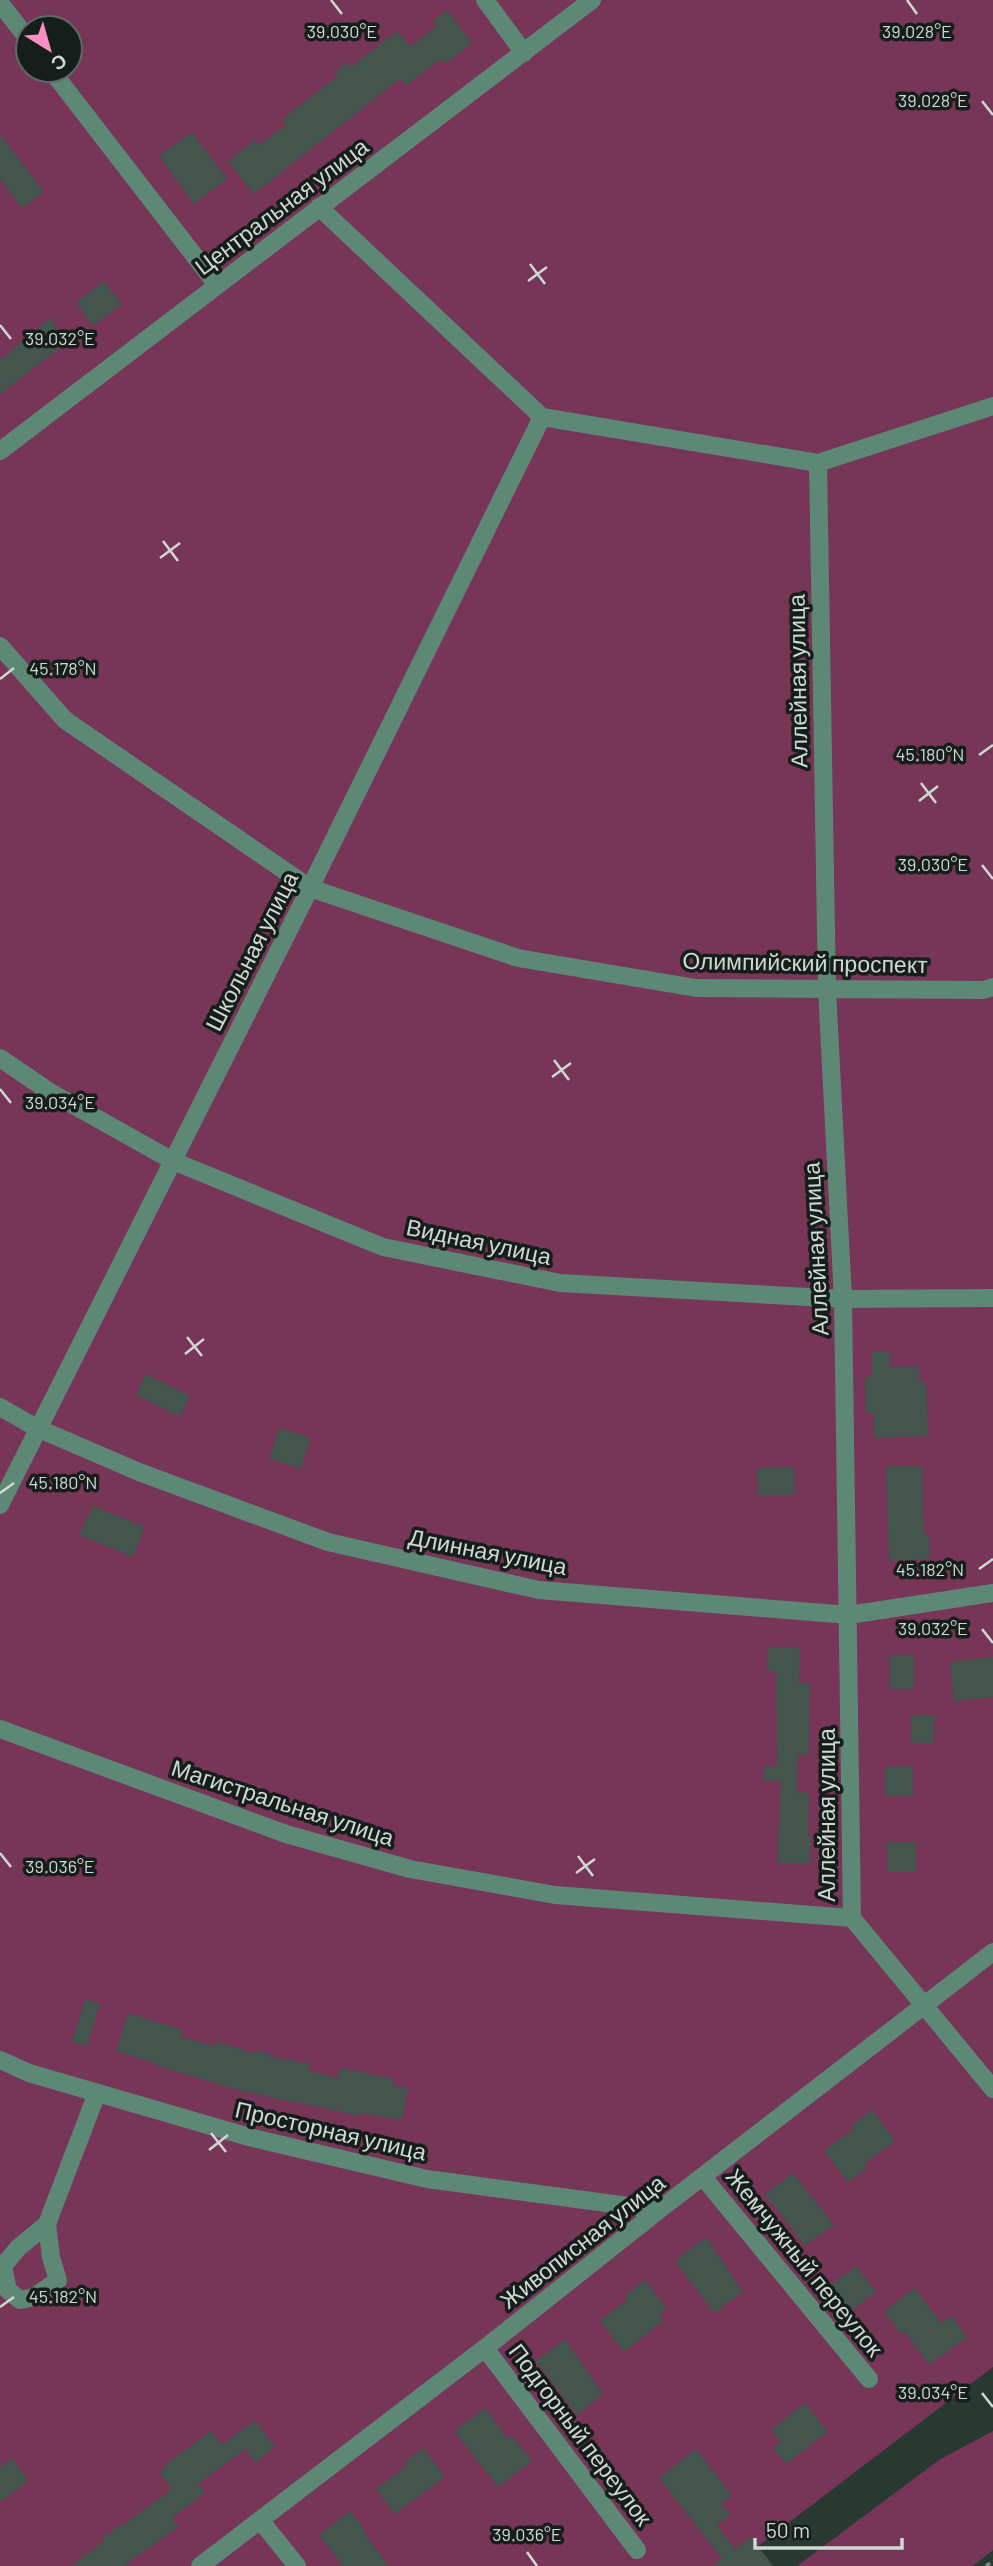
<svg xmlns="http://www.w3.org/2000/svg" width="993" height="2566" viewBox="0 0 993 2566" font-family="Barlow,sans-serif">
	<rect width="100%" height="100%" fill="#283931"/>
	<path fill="#773557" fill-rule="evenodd" d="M0,0H993V2367L732,2566H0ZM28,28H70V70H28Z
		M993,2431V2550L973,2566H797L939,2460Z"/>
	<path fill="#44564e" d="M447,10L472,43L445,64L441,59L406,86L400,79L254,194L228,161L255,140L259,145L287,124L282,119L338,76L335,72L347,62L351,67L397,31L410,47L437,26L433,21Z
		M192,132L227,179L194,204L159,156Z
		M0,134L44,192L22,208L0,179Z
		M104,281L122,304L93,326L76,302Z
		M50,318L67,342L0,395V360Z
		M872,1352H890V1367L919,1366V1382H926L928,1436L874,1438V1413H866L865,1377H872Z
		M146,1374L190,1396L180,1417L136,1395Z
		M279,1428L311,1438L301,1469L269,1459Z
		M886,1466H922L924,1534H929L930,1559L889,1561Z
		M794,1467L795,1495L758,1496L757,1468Z
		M93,1506L145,1527L133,1557L79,1535Z
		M768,1647L800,1648L799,1683H810L809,1755H798L797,1792L809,1793L808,1836H811L810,1864L777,1863L781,1781H763L764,1766H777L776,1671H767Z
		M890,1655H914V1689H890Z
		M993,1657V1697L954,1701L950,1662Z
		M911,1715H934V1743H911Z
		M885,1766H913V1796H885Z
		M887,1842H916V1872H887Z
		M85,1999L100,2004L87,2046L72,2042Z
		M128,2013L183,2030L181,2037L214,2046L215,2041L252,2053V2051L269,2053L268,2056L310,2064L308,2071L338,2078L340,2068L394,2079L393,2086L408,2088L402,2120L361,2113V2116L237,2090L157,2066V2064L116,2051Z
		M872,2110L895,2141L864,2164L867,2168L848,2182L824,2151L854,2128L852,2125Z
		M793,2173L834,2225L805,2246L765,2194Z
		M706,2237L743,2292L714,2313L675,2261Z
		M856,2266L876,2292L847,2314L827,2288Z
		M645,2280L667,2309L659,2316L663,2321L624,2352L600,2321L628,2299L625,2296Z
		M915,2288L941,2323L951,2316L967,2337L929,2365L904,2331L901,2334L884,2312Z
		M565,2339L603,2394L577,2415L536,2361Z
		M805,2403L828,2432L786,2464L773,2448L781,2442L771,2430Z
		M485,2408L508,2439L512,2436L532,2461L498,2487L454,2431Z
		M255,2420L275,2447L255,2463L245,2449L198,2484L205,2493L172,2518L178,2527L124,2566H71L104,2541L102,2538L121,2524L122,2526L172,2489L159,2473L167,2467L165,2465L211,2431L222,2445Z
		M423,2448L445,2477L395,2514L376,2489L406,2466L404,2463Z
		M696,2449L732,2496L721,2504L730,2515L717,2525L735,2549L751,2537L773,2566H713L722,2559L659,2478Z
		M12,2458L28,2481L0,2502V2467Z
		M350,2511L366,2532L364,2533L389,2566H343L319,2535Z"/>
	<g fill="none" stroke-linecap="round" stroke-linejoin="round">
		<path stroke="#7c8a83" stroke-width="3.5" stroke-dasharray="5 3.5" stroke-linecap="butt" d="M986,2566L993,2561"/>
		<path stroke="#5d8876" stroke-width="18" d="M485,0L524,53
			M0,3L28,39
			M51,70L217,285
			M319,207L542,417L818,463L993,406
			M0,451L592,0
			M818,463L827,989L843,1299L852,1918L993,2089
			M0,646L65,720L310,888L518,958L696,988L983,990L993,987
			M0,1058L50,1092L173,1161L383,1247L560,1283L843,1299L993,1298
			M0,1407L37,1428L139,1472L328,1542L539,1590L849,1615L993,1593
			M0,1505L310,888L542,417
			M0,1729L286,1834L410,1869L555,1895L852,1918
			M0,2060L29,2073L249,2137L427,2179L659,2210
			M703,2177L869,2379
			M47,2224L18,2248L3,2266L8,2290L20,2300L34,2297L58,2280L51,2257L47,2224L97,2093
			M485,2348L637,2550
			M260,2520L297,2566
			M200,2566L485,2348L659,2210L993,1952"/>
	</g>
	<path fill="none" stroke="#cfd9d4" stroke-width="2.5" d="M331,0L342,14M907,0L917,14M982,101L993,115M530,264L545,284M528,281L547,267M0,325L11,339M163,541L178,561M160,558L180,543M0,679L14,668M979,755L993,745M921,783L936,803M919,801L938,786M982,865L993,879M554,1060L569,1080M552,1077L571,1063M0,1089L11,1103M187,1337L202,1356M185,1354L204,1339M0,1493L14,1483M979,1569L993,1559M982,1629L993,1643M0,1853L11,1867M578,1856L593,1876M576,1873L595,1859M211,2133L226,2152M209,2150L228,2135M0,2307L14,2297M982,2393L993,2407M527,2552L537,2566"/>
	<g text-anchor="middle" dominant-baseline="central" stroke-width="7" stroke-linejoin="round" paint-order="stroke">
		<g font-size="23" fill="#cfd9d4" stroke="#161e1b">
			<text transform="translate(281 206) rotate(-37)">Центральная улица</text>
			<text transform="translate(797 681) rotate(-91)">Аллейная улица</text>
			<text transform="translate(251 951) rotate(-63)">Школьная улица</text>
			<text transform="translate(805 962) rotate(1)">Олимпийский проспект</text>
			<text transform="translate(479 1241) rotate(12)">Видная улица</text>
			<text transform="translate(815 1249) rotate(-93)">Аллейная улица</text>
			<text transform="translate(488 1551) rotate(11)">Длинная улица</text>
			<text transform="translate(283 1802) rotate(18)">Магистральная улица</text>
			<text transform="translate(826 1815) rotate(-90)">Аллейная улица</text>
			<text transform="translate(331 2130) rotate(13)">Просторная улица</text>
			<text transform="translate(582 2241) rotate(-38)">Живописная улица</text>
			<text transform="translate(805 2262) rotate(51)">Жемчужный переулок</text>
			<text transform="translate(581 2434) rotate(53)">Подгорный переулок</text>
		</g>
	</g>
	<g font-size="18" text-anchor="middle" fill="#cfd9d4" stroke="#161e1b" stroke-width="7" stroke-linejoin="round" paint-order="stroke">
		<text x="917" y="38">39.028°E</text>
		<text x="342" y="38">39.030°E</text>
		<text x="933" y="107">39.028°E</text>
		<text x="60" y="345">39.032°E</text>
		<text x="63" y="675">45.178°N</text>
		<text x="930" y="761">45.180°N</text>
		<text x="933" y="871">39.030°E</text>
		<text x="60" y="1109">39.034°E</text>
		<text x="63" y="1489">45.180°N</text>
		<text x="930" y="1576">45.182°N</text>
		<text x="933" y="1635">39.032°E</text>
		<text x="60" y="1873">39.036°E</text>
		<text x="63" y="2303">45.182°N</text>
		<text x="933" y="2399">39.034°E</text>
		<text x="527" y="2541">39.036°E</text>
	</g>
	<g transform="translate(49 49) rotate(143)"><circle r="33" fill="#161e1b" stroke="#606965" stroke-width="2"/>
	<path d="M0-5L12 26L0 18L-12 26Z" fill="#fb8fc4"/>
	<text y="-10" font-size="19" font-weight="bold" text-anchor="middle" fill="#cfd9d4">С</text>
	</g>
	<path d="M755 2538v10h147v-10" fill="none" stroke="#cfd9d4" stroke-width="3.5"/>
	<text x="766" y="2538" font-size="21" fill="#cfd9d4" stroke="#161e1b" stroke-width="5" paint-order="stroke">50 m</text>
</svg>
